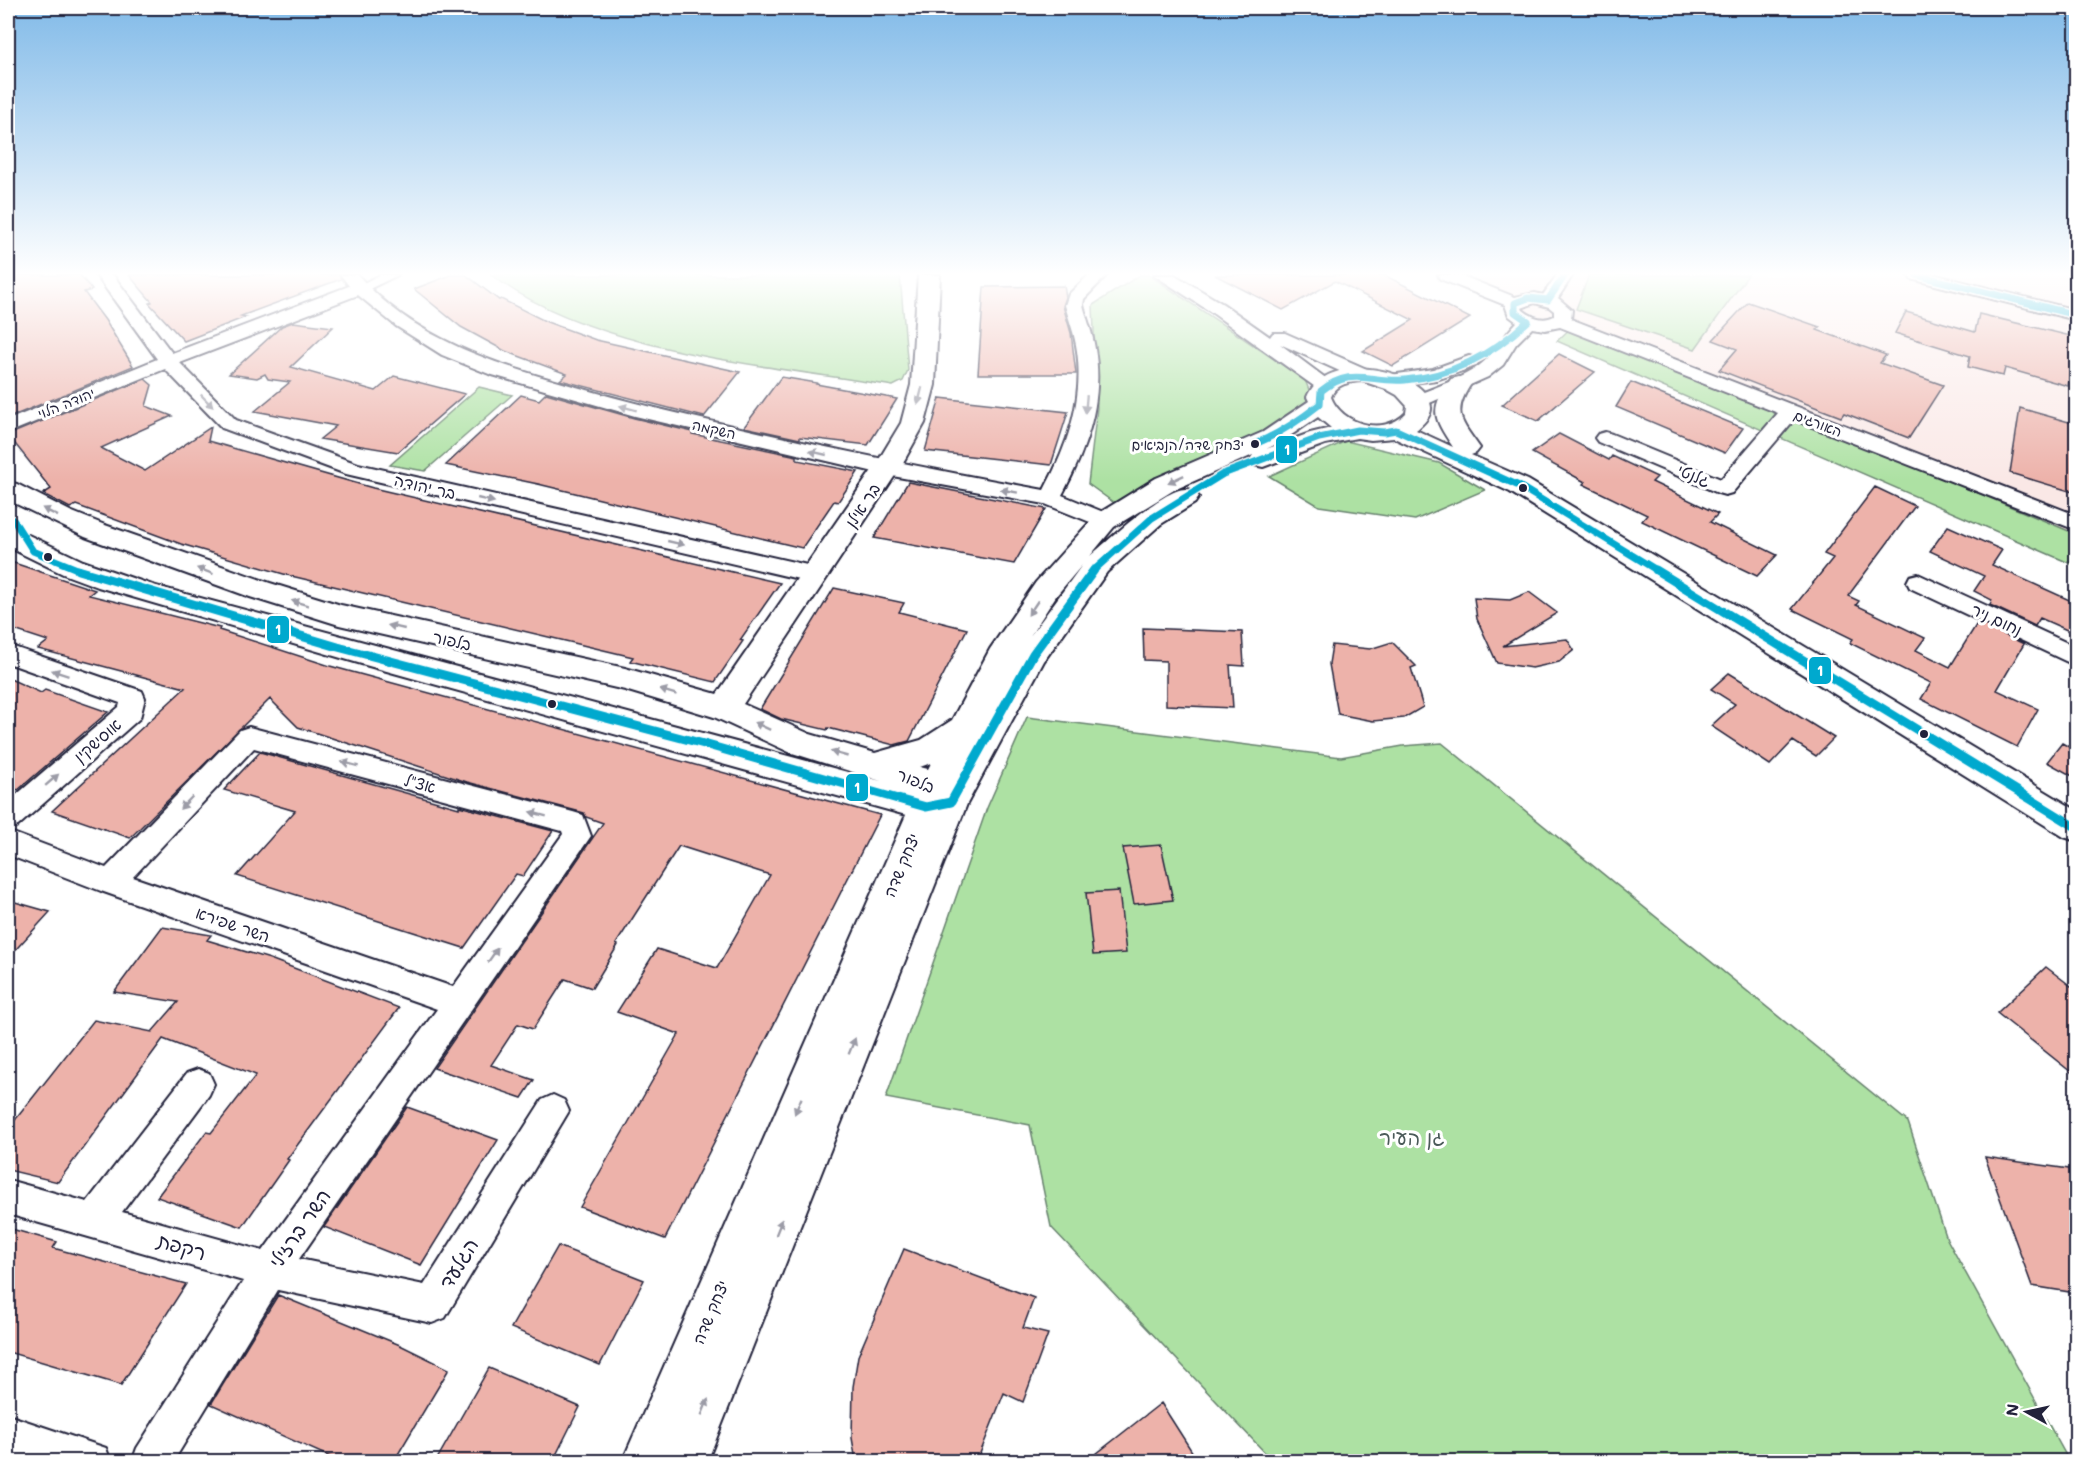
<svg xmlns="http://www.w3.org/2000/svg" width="2084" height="1469" viewBox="0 0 2084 1469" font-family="Mali,'Playpen Sans Hebrew',sans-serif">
	<rect width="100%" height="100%" fill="#fff"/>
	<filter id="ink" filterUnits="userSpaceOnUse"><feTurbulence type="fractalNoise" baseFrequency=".0167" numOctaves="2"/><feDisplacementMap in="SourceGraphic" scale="12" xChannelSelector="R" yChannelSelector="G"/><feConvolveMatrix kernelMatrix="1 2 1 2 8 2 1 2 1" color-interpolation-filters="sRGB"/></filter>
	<g filter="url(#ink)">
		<path fill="#fae8e6" d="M1443,275H2076V543L1567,328Z"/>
		<path fill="#ade1a3" stroke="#68826f" stroke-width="1.5" d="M491,275H900L908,370L903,381L893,386C765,365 597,353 491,275Z
			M1140,275H1149L1305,380L1311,395L1308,405L1288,423L1117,505L1088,484L1097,408L1093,305Z
			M1589,275H1748L1695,349L1576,309Z
			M1575,324L2076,534V566L1557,341Z
			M479,387L512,395L425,471L390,465Z
			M1346,441L1439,463L1485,490L1415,520L1319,506L1269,476Z
			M1027,717L1341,757L1403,746L1442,743L1908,1122L1947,1239L2069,1461H1273L1051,1227L1030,1125L886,1098L987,808Z"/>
		<path fill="#edb2aa" stroke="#22223b" stroke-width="1.5" d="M8,275H80L92,290L84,292L105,320L133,366L8,418Z
			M129,275H339L341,279L241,316L246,317L184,341L149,303L152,302Z
			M451,275H466L499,300L501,299L547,322L596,340L740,372L704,417L560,380L567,374L505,351L461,327L414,289Z
			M1215,275H1384L1470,318L1393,366L1363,351L1413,320L1335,281L1283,310Z
			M1064,286L1066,297L1063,306L1071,333L1076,374H978L984,287Z
			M1748,302L1820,327L1817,330L1886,355L1880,363L1943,385L1909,438L1844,413L1841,417L1719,370L1737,349L1713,340Z
			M1906,312L1975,332L1979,314L2075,337L2068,386L2005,368L2003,376L1968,367L1970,356L1895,333Z
			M293,322L333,327L291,367L376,391L394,376L465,394L398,452L320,439L336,426L255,411L290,382L268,379L265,374L257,378L229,374L282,326Z
			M1559,354L1595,372L1538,421L1502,405Z
			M781,377L817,383L816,384L897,399L868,445L800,437V439L744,427Z
			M145,379L152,385L146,406L172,416L101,448L145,471L211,427L208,441L373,488L780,583L740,640L743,641L715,682L630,661L633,657L287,575L181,544L76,505L70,508L43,494L51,489L8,435Z
			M1631,382L1743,428L1725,453L1616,407Z
			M546,393L634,418L693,432L692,434L797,456V460L858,472L838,502L834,501L802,548L538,484L446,465L521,395L539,400Z
			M940,398L1068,412L1051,465L925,451Z
			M2020,408L2076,424V493L2010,473Z
			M1559,434L1609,460L1612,456L1657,477L1652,482L1718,514L1710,522L1777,555L1757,576L1642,521L1647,515L1583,484L1585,482L1532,453Z
			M908,482L1046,509L1014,564L874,538Z
			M1875,487L1915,506L1848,596L1859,601L1856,605L1925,638L1916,650L1950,667L1978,622L2024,644L1997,690L2038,709L2017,747L1921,699L1931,683L1850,643L1853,639L1792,609L1833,558L1824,554Z
			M1948,526L2002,550L1992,565L2076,603V634L2040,618L2035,626L1990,605L1992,600L1974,591L1984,576L1930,551Z
			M8,561L95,590L89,595L220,628L219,630L330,666L880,815L665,1239L580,1207L679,1034L617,1012L657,949L717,968L770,875L679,846L616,944L618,945L592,988L565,979L533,1029L518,1024L491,1065L534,1080L522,1098L434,1068L603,823L586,817L584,813L467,782L298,727L270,699L130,838L52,811L185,688L38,649L48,641L8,628Z
			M834,588L904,603L899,612L967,629L909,741L894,745L828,728L827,730L781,719L760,709Z
			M1529,592L1557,613L1503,646L1567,639L1574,650L1559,662L1532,668L1497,663L1477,619L1474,598L1510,600Z
			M1143,628L1242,632L1244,666L1230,665L1233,708L1166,705V661L1144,660Z
			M1392,642L1416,666L1411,668L1423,707L1404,718L1373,721L1338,714L1329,664L1332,645L1370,649Z
			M1729,673L1834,738L1816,756L1793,741L1770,765L1711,726L1735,704L1711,689Z
			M8,678L41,693L45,690L108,712L18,790L8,786Z
			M2062,743L2076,751V778L2047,762Z
			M260,752L459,808V806L553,831L523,876L516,874L464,948L237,876L295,811L224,790Z
			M1161,845L1173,900L1134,904L1123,848Z
			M1119,891L1126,953L1093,955L1086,893Z
			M8,900L50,912L8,958Z
			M162,927L211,935L207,940L270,959L399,1008L287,1159L289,1160L242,1227L157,1197L206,1132L211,1133L256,1075L163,1039L58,1182L8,1170V1129L94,1020L152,1032L178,1002L114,992Z
			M2046,967L2076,990V1076L1997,1013Z
			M407,1107L498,1140L421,1265L324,1227Z
			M1985,1157L2076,1170V1293L2032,1286Z
			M8,1228L57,1242L53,1248L186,1284L121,1385L8,1352Z
			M558,1246L644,1280L600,1365L511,1328Z
			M904,1249L1034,1298L1023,1328L1048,1334L1023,1402L1004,1393L977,1461H856L852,1438L853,1387L858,1356Z
			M278,1295L400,1345L449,1369L394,1461H339L211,1404Z
			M489,1368L580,1407L553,1461H436Z
			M1161,1403L1198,1461H1087Z"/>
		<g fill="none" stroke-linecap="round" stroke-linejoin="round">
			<defs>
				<path id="pedestrian" d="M380,275H398L365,291H355L353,288Z"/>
				<path id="minor" d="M96,275H113L172,353L349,286L341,275H358C413,339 495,364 573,386C625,401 678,414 732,426C835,450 939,471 1044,490C1067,447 1084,400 1077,351C1075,335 1069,320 1065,305L1069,294L1089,275H1107L1084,299L1083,305C1087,320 1093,334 1095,349C1104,401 1086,450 1062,495L1113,516L1116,521L1113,526L1105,528L1045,504L887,475L635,416L489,374L442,355L396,326L358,295L180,363L236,420L358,464L816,567L824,569L827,575L824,581L816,583L346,474L222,428L165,369L8,433V420L157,359Z
					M1154,275H1175L1223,304L1270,337L1273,333H1285L1369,370L1371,374L1369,378H1355L1280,344L1335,385L1332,389H1318L1211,312Z
					M1438,275H1460L1515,297L1535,293L1543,295L1557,275H1573L1558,298L1572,310L1571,319L2076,515V530L1794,420L1732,493L1725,495L1718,493L1598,442L1595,438L1598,434L1605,432L1612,434L1721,479L1778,413L1560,327L1545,330L1532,328L1516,344L1503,365L1488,377L1423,406H1409L1406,402L1409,398C1434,387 1468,378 1488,358C1498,348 1506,333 1517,322L1509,316L1505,305L1440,279ZM1535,303L1549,307L1554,311V316C1543,322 1532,317 1523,310L1522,308Z
					M1908,275H1936L2076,310V320L1911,279Z
					M1469,356L1476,358L1478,362L1476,366L1436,380L1390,386L1383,384L1380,380L1383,376L1433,369Z
					M1918,574L2076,647V666L1910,588L1907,582L1910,576Z
					M8,645L142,691L145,698L140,718L18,826L8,829V802L119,707L120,703L8,663Z
					M249,727L573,812L583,815L591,836L299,1259L424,1285L542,1100L553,1095L564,1100L569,1111L445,1318L432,1323L278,1290L173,1462H132L137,1448L243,1281L8,1214V1180L87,1202L187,1073L198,1069L209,1073L214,1084L209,1095L122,1212L263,1251L437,1009L101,891L8,855V831L106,868L240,730ZM254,748L562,831L563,834L453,987L133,877Z
					M8,1415L106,1448L111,1462H33L8,1453Z"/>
				<path id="tertiary" d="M918,275H940L935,385L925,423L900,468L743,704L810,734L875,753L921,740L952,720L990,649L1036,582L1096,515L1156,478L1263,432L1309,401L1307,397C1328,347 1428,371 1431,407C1432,416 1423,424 1416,430L1453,447C1433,417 1429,410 1451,379L1459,377L1467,379L1471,384C1451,414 1462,422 1480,448L1476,453L1471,455L1528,480L2076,810V841L2064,837L1510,492L1394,438L1371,440L1357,438L1325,444L1263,467L1254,465L1250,459L1253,455L1174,490L1114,527L1090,556C1108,541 1164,488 1186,489C1189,489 1192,490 1195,491L1199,497L1195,503L1161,524L1107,572L1044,661L967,804L707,1462H622L906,815L365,665L98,587L63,574L8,547V527L18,530L83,561L152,585L881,781L789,752L714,717L625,690L339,625L250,597L85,537L8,500V482L17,484L70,511L105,525L270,583L341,605L625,668L717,694L875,466L901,423L911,385ZM1362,381L1386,389L1397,395L1407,406L1406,413C1384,436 1342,425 1331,397C1336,384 1349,382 1362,381ZM1318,417L1331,428L1310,433L1266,449L1281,442ZM1082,565L1030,636L1056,596ZM931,763L928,769L920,767Z"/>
			</defs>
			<use href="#pedestrian" stroke="#22223b" stroke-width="4"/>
			<use href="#minor" stroke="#22223b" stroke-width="4"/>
			<use href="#tertiary" stroke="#22223b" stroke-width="4"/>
			<use href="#pedestrian" fill="#fff" fill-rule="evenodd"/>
			<use href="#minor" fill="#fff" fill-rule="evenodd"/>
			<use href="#tertiary" fill="#fff" fill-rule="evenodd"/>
			<defs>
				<path id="bus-1-far1" d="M1917,275L2076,315
					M1255,444C1279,434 1300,420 1320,404L1321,391C1351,366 1371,383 1405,380C1452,376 1494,353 1528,321L1515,312V303L1528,298L1548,300L1565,275
					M8,517L14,521L33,551L82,571
					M1093,571L1152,518L1223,474L1319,438L1358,430L1384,432L1396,430L1519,486L1658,571"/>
				<path id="bus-1" d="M78,570L338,647L704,744L926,807L951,802L1033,654L1094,570
					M1656,570L2076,827"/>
			</defs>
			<use href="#bus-1-far1" stroke="#fff" stroke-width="10"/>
			<use href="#bus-1" stroke="#fff" stroke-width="14"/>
			<use href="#bus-1-far1" stroke="#00a9ce" stroke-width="7"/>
			<use href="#bus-1" stroke="#00a9ce" stroke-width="9"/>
		</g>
		<defs><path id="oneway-solid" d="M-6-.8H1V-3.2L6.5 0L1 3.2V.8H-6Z" transform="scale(1.5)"/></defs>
		<g fill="#9c9ca7">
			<use href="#oneway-solid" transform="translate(920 396) rotate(104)"/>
			<use href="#oneway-solid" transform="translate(207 401) rotate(46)"/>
			<use href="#oneway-solid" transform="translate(1086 404) rotate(95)"/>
			<use href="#oneway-solid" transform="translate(628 408) rotate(-165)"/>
			<use href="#oneway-solid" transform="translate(818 453) rotate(-167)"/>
			<use href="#oneway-solid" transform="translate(1176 479) rotate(155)"/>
			<use href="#oneway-solid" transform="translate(1009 491) rotate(-170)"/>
			<use href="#oneway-solid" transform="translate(486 500) rotate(13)"/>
			<use href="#oneway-solid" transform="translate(50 512) rotate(-153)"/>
			<use href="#oneway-solid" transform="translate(676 543) rotate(13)"/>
			<use href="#oneway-solid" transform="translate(205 571) rotate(-160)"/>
			<use href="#oneway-solid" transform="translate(300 603) rotate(-163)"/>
			<use href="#oneway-solid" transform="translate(1033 608) rotate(124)"/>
			<use href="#oneway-solid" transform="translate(396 627) rotate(-167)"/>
			<use href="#oneway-solid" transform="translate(60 673) rotate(-161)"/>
			<use href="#oneway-solid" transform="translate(668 692) rotate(-163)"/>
			<use href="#oneway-solid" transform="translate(762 726) rotate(-155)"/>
			<use href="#oneway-solid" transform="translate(839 754) rotate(-164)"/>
			<use href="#oneway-solid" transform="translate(350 764) rotate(-165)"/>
			<use href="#oneway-solid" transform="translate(52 780) rotate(-41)"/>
			<use href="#oneway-solid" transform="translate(186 803) rotate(134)"/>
			<use href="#oneway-solid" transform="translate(538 814) rotate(-165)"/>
			<use href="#oneway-solid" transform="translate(493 955) rotate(-55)"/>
			<use href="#oneway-solid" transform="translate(852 1046) rotate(-68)"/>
			<use href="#oneway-solid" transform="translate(798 1106) rotate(113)"/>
			<use href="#oneway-solid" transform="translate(779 1227) rotate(-68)"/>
			<use href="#oneway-solid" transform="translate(705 1407) rotate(-68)"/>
		</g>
	</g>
	<linearGradient id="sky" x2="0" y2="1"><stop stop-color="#81bae8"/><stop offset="0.57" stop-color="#fff"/><stop offset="1" stop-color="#fff" stop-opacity="0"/></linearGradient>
	<rect width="2084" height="480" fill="url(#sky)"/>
	<g fill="#22223b" stroke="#fff" stroke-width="2">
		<circle cx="1255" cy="444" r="5"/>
		<circle cx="1523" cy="488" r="5"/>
		<circle cx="48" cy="557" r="5"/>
		<circle cx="552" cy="704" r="5"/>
		<circle cx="1924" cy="734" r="5"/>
	</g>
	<g text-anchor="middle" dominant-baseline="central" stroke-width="6" stroke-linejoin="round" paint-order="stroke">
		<g font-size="14" fill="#22223b" stroke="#fff">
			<text transform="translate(66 403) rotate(-22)">יהודה הלוי</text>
			<text transform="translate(1818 423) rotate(21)">האורגים</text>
			<text transform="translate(714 429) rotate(13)">השקמה</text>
		</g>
		<g font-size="14" fill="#22223b" stroke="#fff" text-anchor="end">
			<text x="1244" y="444">יצחק שדה/הנביאים</text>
		</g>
		<g font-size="16" fill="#22223b" stroke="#fff">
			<text transform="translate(1694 475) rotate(23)">גלנטי</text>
			<text transform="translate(425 486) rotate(13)">בר יהודה</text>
			<text transform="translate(862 505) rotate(-56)">בר אילן</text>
			<text transform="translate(1997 619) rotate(25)">נחום ניר</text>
			<text transform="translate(452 640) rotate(13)">בלפור</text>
			<text transform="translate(97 740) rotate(-41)">אוסישקין</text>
			<text transform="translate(916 780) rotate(22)">בלפור</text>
			<text transform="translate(420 783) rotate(15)">אצ"ל</text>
			<text transform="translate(901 865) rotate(-67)">יצחק שדה</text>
			<text transform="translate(233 924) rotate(19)">השר שפירא</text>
			<text transform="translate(710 1312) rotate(-67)">יצחק שדה</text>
		</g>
		<g font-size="20" fill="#4c5b5a" stroke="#fff">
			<text x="1412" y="1137">גן העיר</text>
		</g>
		<g font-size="20" fill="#22223b" stroke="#fff">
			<text transform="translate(299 1228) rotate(-55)">השר ברזילי</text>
			<text transform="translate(182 1246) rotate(16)">רקפת</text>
			<text transform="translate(458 1263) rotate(-58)">הגלעד</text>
		</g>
	</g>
	<g stroke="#fff" stroke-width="2">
		<rect x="1275" y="435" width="23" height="29" rx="6" fill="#00a9ce"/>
		<rect x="266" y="615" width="24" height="29" rx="6" fill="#00a9ce"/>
		<rect x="1808" y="656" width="24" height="29" rx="6" fill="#00a9ce"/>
		<rect x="845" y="773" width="24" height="29" rx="6" fill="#00a9ce"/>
	</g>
	<g font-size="16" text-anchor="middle" font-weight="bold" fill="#fff">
		<text x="1287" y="455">1</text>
		<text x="278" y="635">1</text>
		<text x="1820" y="676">1</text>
		<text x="857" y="793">1</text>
	</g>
	<rect width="2084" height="1469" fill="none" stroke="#fff" stroke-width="30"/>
	<rect x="15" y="15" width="2054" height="1439" fill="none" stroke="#22223b" stroke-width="2" filter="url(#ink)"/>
	<g transform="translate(2027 1412) rotate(278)" stroke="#ffffff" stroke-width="4.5" paint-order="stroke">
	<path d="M0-4.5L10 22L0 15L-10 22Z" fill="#22223b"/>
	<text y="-9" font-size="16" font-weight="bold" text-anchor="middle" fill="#22223b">N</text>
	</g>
</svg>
